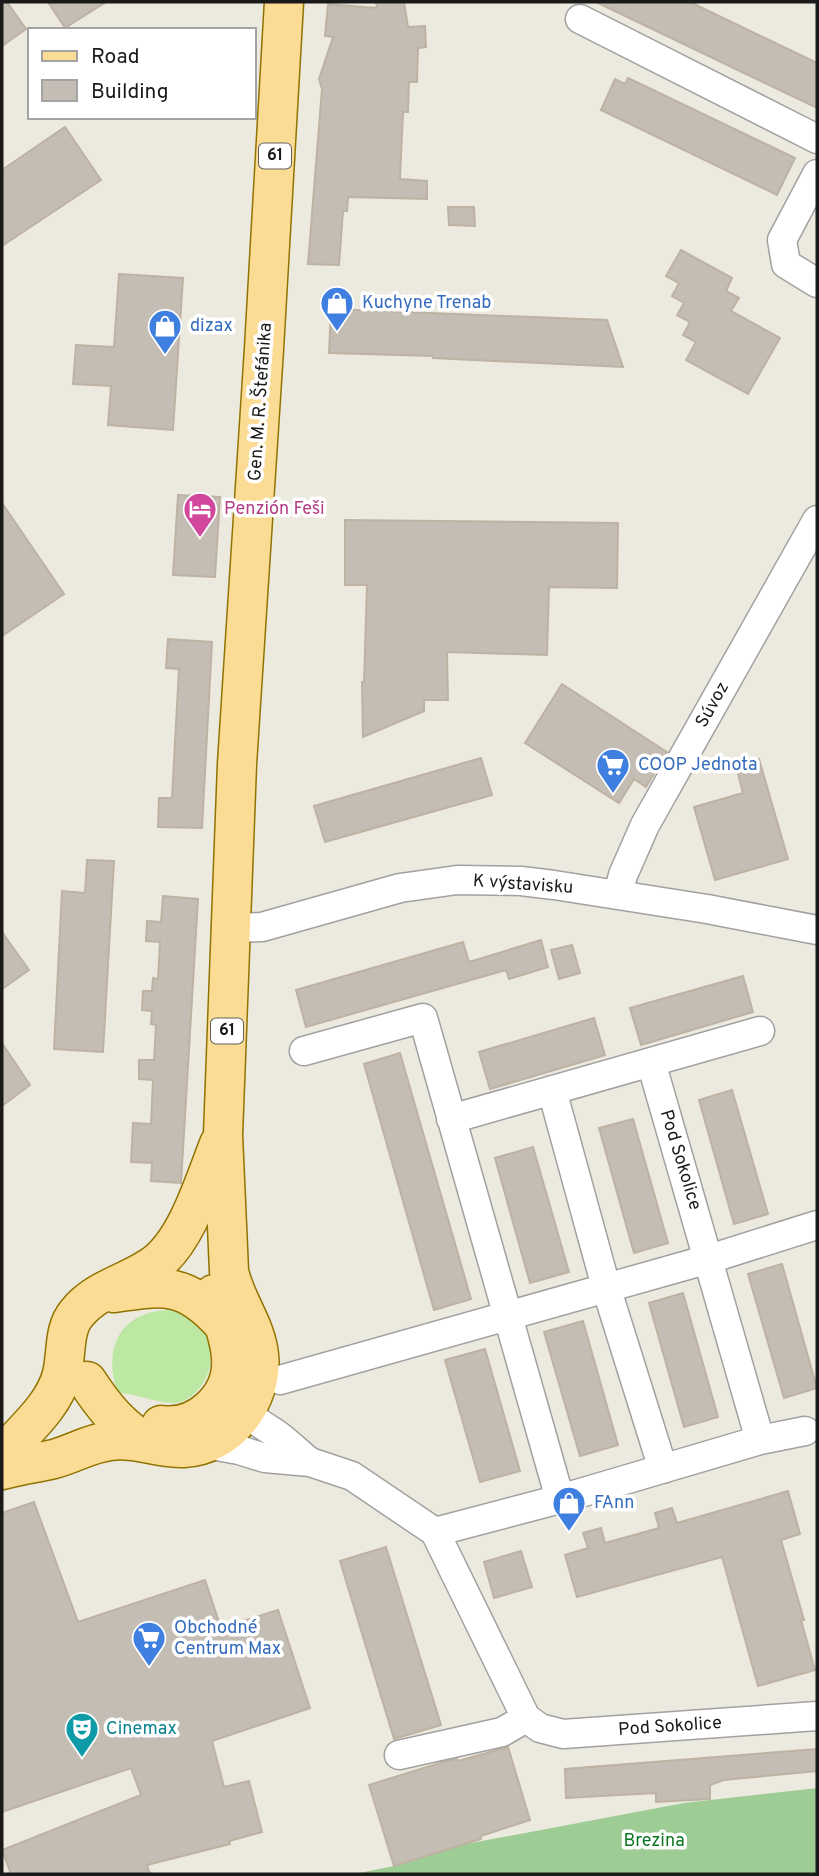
<svg xmlns="http://www.w3.org/2000/svg" width="819" height="1876" viewBox="0 0 819 1876" font-family="Overpass,sans-serif">
	<rect width="100%" height="100%" fill="#eceadf"/>
	<path fill="#bde8a4" d="M170,1310C180,1314 191,1316 199,1325C221,1348 211,1390 181,1402C166,1407 137,1393 118,1393C102,1348 120,1311 170,1310Z"/>
	<path fill="#9dcc94" d="M817,1788V1874H354L394,1866L461,1845L684,1803Z"/>
	<path fill="#c4bdb3" stroke="#beb2a2" stroke-width="2" d="M2,2H7L26,29L2,46Z
		M48,2H106L65,28Z
		M376,2H404L408,27L425,26L426,47L418,48L417,82H409L408,112H403L400,179L427,181V199L348,197L347,211H343L339,265L308,264L322,89L319,79L333,37L325,36L328,4L377,8Z
		M596,2H690L817,63V108Z
		M628,78L795,158L777,195L601,110L615,79L625,84Z
		M65,127L101,180L2,246V170Z
		M448,207H474L475,226L449,225Z
		M681,250L732,278L726,291L739,298L731,311L780,338L748,394L686,360L696,342L683,335L690,322L677,315L684,303L672,296L679,283L666,276Z
		M119,274L183,278L173,430L108,425L111,386L73,384L76,345L114,347Z
		M331,309L607,320L623,367L433,358V356L329,353Z
		M178,495L220,497L215,577L173,575Z
		M2,503L64,594L2,636Z
		M345,520L618,523L617,588L549,587L547,655L447,652L448,700H424V711L363,737L362,682H364L367,585H345Z
		M168,639L212,642L202,828L158,827L159,798H172L179,669L166,668Z
		M562,684L667,752L646,787L634,779L619,803L525,743Z
		M481,758L492,795L325,842L314,806Z
		M759,759L788,859L715,880L694,807L743,793L736,766Z
		M87,860L114,861L103,1052L54,1049L62,891L85,893Z
		M163,896L198,899L181,1183L151,1181L152,1163L131,1162L133,1123L151,1124L153,1080L139,1079V1060H154L156,1025L151,1024L152,1011L142,1010L143,991H152L153,978L158,979L160,942L146,941L147,921L161,922Z
		M2,932L29,970L2,989Z
		M541,940L548,967L509,979L506,970L306,1027L296,990L463,942L469,962Z
		M572,945L580,973L559,979L551,950Z
		M743,976L753,1012L641,1045L630,1008Z
		M594,1018L605,1055L490,1089L479,1052Z
		M2,1043L30,1085L2,1106Z
		M400,1053L471,1299L434,1310L364,1064Z
		M732,1090L768,1214L734,1224L699,1100Z
		M633,1119L668,1243L634,1253L599,1128Z
		M533,1147L569,1272L530,1283L495,1158Z
		M782,1264L817,1388L784,1398L748,1274Z
		M683,1293L718,1417L684,1427L649,1303Z
		M583,1321L618,1445L580,1456L544,1332Z
		M485,1349L520,1471L480,1482L445,1360Z
		M788,1491L800,1534L781,1540L804,1620H801L815,1670L758,1686L722,1557L577,1597L565,1555L588,1548L583,1533L601,1528L605,1543L659,1528L655,1513L672,1508L677,1523Z
		M34,1502L78,1622L205,1580L221,1628L278,1610L310,1708L212,1741L224,1787L249,1781L262,1832L229,1841L230,1844L147,1865L150,1874H11L2,1850L141,1795L131,1768L2,1812V1513Z
		M386,1547L441,1725L394,1739L340,1561Z
		M521,1551L532,1587L494,1598L484,1562Z
		M508,1747L530,1820L481,1836V1839L394,1866L369,1785L443,1762L457,1759L458,1761Z
		M817,1749V1771L724,1780L710,1785V1799L656,1802V1793L566,1798L565,1769Z"/>
	<g fill="none" stroke-linecap="round" stroke-linejoin="round">
		<defs>
			<path id="street" d="M580,19L817,139
				M817,174L782,240L786,264L817,283
				M618,894L623,875L645,825L817,520
				M231,928L262,927L400,888L457,880L521,881L554,885L707,909L817,930
				M304,1051L423,1018L560,1499
				M651,1062L760,1440
				M552,1090L606,1287L663,1469
				M451,1119L760,1031
				M280,1380L709,1259L817,1225
				M235,1395C249,1418 253,1419 275,1433C287,1441 298,1453 310,1462
				M205,1444L239,1450L265,1458L310,1462L352,1476L435,1532L526,1718L540,1728L563,1734L817,1716
				M435,1532L560,1499L760,1440L805,1431
				M399,1755L502,1732L526,1718"/>
			<path id="primary" d="M114,1293C165,1285 186,1283 222,1323
				M87,1381C104,1407 120,1427 147,1443
				M161,1425C198,1430 234,1397 231,1358C230,1336 220,1315 214,1294
				M6,1451C26,1429 55,1404 62,1374C67,1354 63,1329 77,1313C97,1288 129,1283 154,1265C187,1241 204,1182 219,1144
				M2,1470C19,1465 37,1463 54,1459C73,1454 90,1443 110,1441C135,1437 159,1449 184,1448C229,1446 264,1399 259,1355C256,1325 235,1301 229,1271L223,1135L237,764L264,349L284,2"/>
		</defs>
		<use href="#street" stroke="#a1a1a1" stroke-width="31"/>
		<use href="#primary" stroke="#917300" stroke-width="41"/>
		<use href="#street" stroke="#fff" stroke-width="28"/>
		<use href="#primary" stroke="#fcdc95" stroke-width="38"/>
	</g>
	<defs>
		<symbol id="shop-pin" viewBox="-11 -11 22 30"><path d="M0 17L-7.5 6A9.5 9.5 0 1 1 7.5 6Z" fill="#3f7fe0" stroke="#fff"/><path d="M-5-2.5h2.3a2.7 3.5 0 0 1 5.4 0H5L5.5 6h-11ZM-1.5-2.5h3a1.5 2.3 0 0 0-3 0Z" fill="#fff"/></symbol>
		<symbol id="hotel-pin" viewBox="-11 -11 22 30"><path d="M0 17L-7.5 6A9.5 9.5 0 1 1 7.5 6Z" fill="#d1479c" stroke="#fff"/><path d="M-6-4.5h1.5V1H6V5H4.5V3h-9V5H-6ZM-4 0a1.8 1.8 0 1 1 3.6 0ZM.5 0V-2.5h3Q6-2.5 6 0Z" fill="#fff"/></symbol>
		<symbol id="supermarket-pin" viewBox="-11 -11 22 30"><path d="M0 17L-7.5 6A9.5 9.5 0 1 1 7.5 6Z" fill="#3f7fe0" stroke="#fff"/><path d="M-6-5.5h2.5l.6 2H6L4.5 2H-2.5L-4.4-4H-6ZM-1.5 3.2a1.3 1.3 0 1 0 .1 0ZM3 3.2a1.3 1.3 0 1 0 .1 0Z" fill="#fff"/></symbol>
		<symbol id="theatre-pin" viewBox="-11 -11 22 30"><path d="M0 17L-7.5 6A9.5 9.5 0 1 1 7.5 6Z" fill="#0f9aa8" stroke="#fff"/><path d="M-5-5.5Q0-4 5-5.5V0Q5 5 0 6Q-5 5-5 0ZM-3.3-2.5H-1v1.5H-3.3ZM1-2.5H3.3v1.5H1ZM-2.8 1Q0 5.5 2.8 1Z" fill="#fff"/></symbol>
	</defs>
	<g fill-rule="evenodd">
		<use href="#shop-pin" x="318" y="284" width="38" height="52"/>
		<use href="#shop-pin" x="146" y="307" width="38" height="52"/>
		<use href="#hotel-pin" x="181" y="490" width="38" height="52"/>
		<use href="#supermarket-pin" x="594" y="746" width="38" height="52"/>
		<use href="#shop-pin" x="550" y="1484" width="38" height="52"/>
		<use href="#supermarket-pin" x="130" y="1619" width="38" height="52"/>
		<use href="#theatre-pin" x="63" y="1710" width="38" height="52"/>
	</g>
	<g text-anchor="middle" dominant-baseline="central" stroke-width="7" stroke-linejoin="round" paint-order="stroke">
		<g fill="#fff" stroke="#5f5f5f" stroke-width="2">
			<rect x="259" y="143.5" width="32" height="25" rx="5"/>
			<rect x="211" y="1018.5" width="32" height="25" rx="5"/>
		</g>
		<g font-size="16" font-weight="bold" fill="#1a1a1a">
			<text x="275" y="156">61</text>
			<text x="227" y="1031">61</text>
		</g>
		<g font-size="18" fill="#366cbe" stroke="#fff" text-anchor="start">
			<text x="362" y="303">Kuchyne Trenab</text>
			<text x="190" y="326">dizax</text>
			<text x="638" y="765">COOP Jednota</text>
			<text x="594" y="1503">FAnn</text>
			<text x="174" y="1628">Obchodné<tspan x="174" dy="21">Centrum Max</tspan></text>
		</g>
		<g font-size="18" fill="#1a1a1a" stroke="#fff">
			<text transform="translate(261 402) rotate(-86)">Gen. M. R. Štefánika</text>
			<text transform="translate(713 705) rotate(-61)">Súvoz</text>
			<text transform="translate(523 885) rotate(4)">K výstavisku</text>
			<text transform="translate(680 1160) rotate(73)">Pod Sokolice</text>
			<text transform="translate(670 1727) rotate(-4)">Pod Sokolice</text>
		</g>
		<g font-size="18" fill="#b23c85" stroke="#fff" text-anchor="start">
			<text x="224" y="509">Penzión Feši</text>
		</g>
		<g font-size="18" fill="#0d838f" stroke="#fff" text-anchor="start">
			<text x="106" y="1729">Cinemax</text>
		</g>
		<g font-size="18" fill="#0b7621" stroke="#fff">
			<text x="654" y="1841">Brezina</text>
		</g>
	</g>
	<rect width="819" height="1876" fill="none" stroke="#1a1a1a" stroke-width="7"/>
	<rect x="28" y="28" width="228" height="91" fill="#ffffff" stroke="#a3a3a3" stroke-width="2"/>
	<rect x="42" y="51" width="35" height="10" fill="#fcdc95" stroke="#a3a3a3" stroke-width="2"/>
	<text x="91" y="63" font-size="21" fill="#1a1a1a">Road</text>
	<rect x="42" y="80" width="35" height="21" fill="#c4bdb3" stroke="#a3a3a3" stroke-width="2"/>
	<text x="91" y="98" font-size="21" fill="#1a1a1a">Building</text>
</svg>
